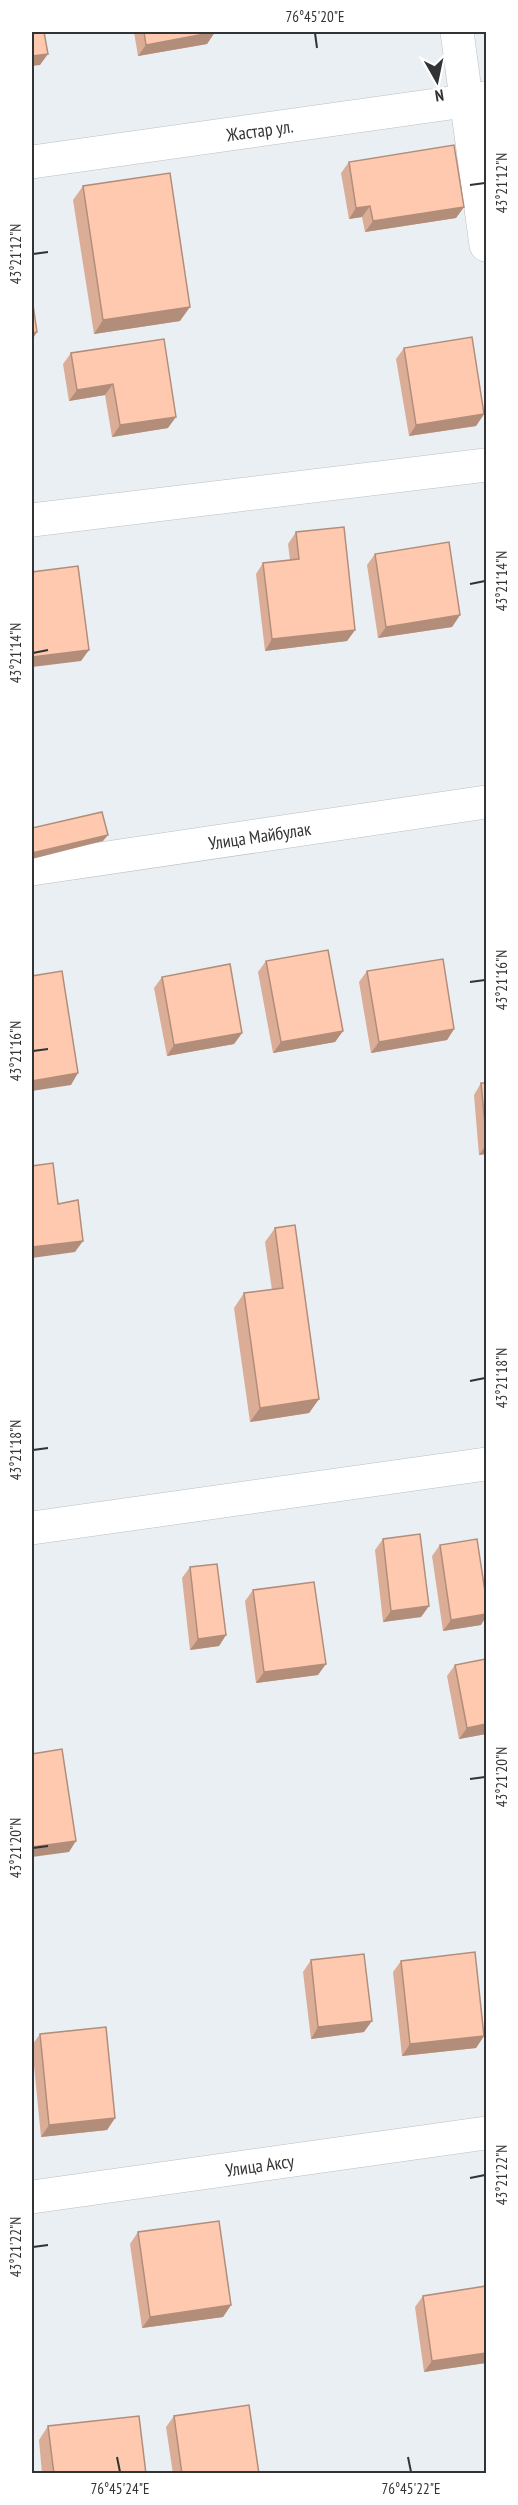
<svg xmlns="http://www.w3.org/2000/svg" width="518" height="2505" viewBox="0 0 518 2505" font-family="'PT Sans Narrow',sans-serif">
	<rect width="100%" height="100%" fill="#eaeff3"/>
	<g fill="none" stroke-linecap="round" stroke-linejoin="round">
		<defs>
			<g id="minor">
				<path d="M457,32L486,245"/>
				<path id="s1" d="M32,162L486,98"/>
				<path d="M32,520L486,465"/>
				<path id="s2" d="M32,869L486,802"/>
				<path d="M32,1528L486,1464"/>
				<path id="s3" d="M32,2197L486,2133"/>
			</g>
		</defs>
		<use href="#minor" stroke="#bbbfc3" stroke-width="34"/>
		<use href="#minor" stroke="#fff" stroke-width="33"/>
	</g>
	<path fill="#dbad96" d="M134,32H215L207,44L138,56Z
		M349,162L464,207L456,218L365,232L362,217L349,219L341,173Z
		M83,186L180,321L94,334L73,200Z
		M164,339L168,428L112,437L105,395L69,401L63,364L71,353Z
		M404,348L484,414L476,426L409,436L396,359Z
		M296,532L355,630L347,641L265,651L256,574L263,563L290,560L288,544Z
		M375,554L460,615L452,627L378,638L367,565Z
		M266,961L343,1031L335,1042L273,1053L258,972Z
		M367,971L454,1029L447,1040L371,1053L359,982Z
		M162,977L242,1033L234,1044L167,1056L154,988Z
		M481,1083H486V1154L479,1155L474,1095Z
		M275,1228L319,1399L309,1413L250,1422L234,1308L244,1293L272,1290L265,1242Z
		M383,1539L429,1606L421,1617L383,1622L375,1550Z
		M440,1545L481,1625L443,1631L432,1556Z
		M190,1567L226,1635L219,1646L190,1650L182,1578Z
		M253,1590L318,1675L256,1683L245,1601Z
		M486,1659V1734L459,1739L447,1676L455,1665Z
		M311,1960L364,2032L311,2039L303,1972Z
		M401,1961L484,2036L476,2048L402,2056L393,1972Z
		M40,2034L115,2118L107,2130L41,2137L32,2045Z
		M138,2232L231,2305L223,2317L142,2328L130,2244Z
		M486,2286V2363L424,2372L415,2307L423,2296Z
		M174,2416L259,2474H173L166,2427Z
		M48,2426L146,2474H42L39,2440Z"/>
	<path fill="#b28d7a" d="M215,32L207,44L138,56L146,45Z
		M48,54L40,65L32,66V56Z
		M370,206L362,217L349,219L356,208Z
		M464,207L456,218L365,232L373,221Z
		M190,307L180,321L94,334L103,320Z
		M37,332L32,340V333Z
		M113,384L105,395L69,401L77,390Z
		M484,414L476,426L409,436L416,425Z
		M176,417L168,428L112,437L120,425Z
		M460,615L452,627L378,638L386,627Z
		M355,630L347,641L265,651L272,639Z
		M89,650L81,661L32,667V657Z
		M108,835L103,841L32,859V853Z
		M454,1029L447,1040L371,1053L379,1042Z
		M343,1031L335,1042L273,1053L281,1042Z
		M242,1033L234,1044L167,1056L174,1045Z
		M78,1073L71,1085L32,1091V1081Z
		M486,1145V1154L479,1155Z
		M83,1241L75,1252L32,1258V1247Z
		M319,1399L309,1413L250,1422L260,1408Z
		M429,1606L421,1617L383,1622L391,1611Z
		M486,1614V1617L481,1625L443,1631L451,1620Z
		M226,1635L219,1646L190,1650L198,1639Z
		M326,1664L318,1675L256,1683L264,1672Z
		M486,1724V1734L459,1739L467,1728Z
		M76,1841L69,1852L32,1857V1847Z
		M372,2021L364,2032L311,2039L318,2027Z
		M484,2036L476,2048L402,2056L410,2044Z
		M115,2118L107,2130L41,2137L49,2125Z
		M231,2305L223,2317L142,2328L150,2317Z
		M486,2353V2363L424,2372L432,2361Z"/>
	<path fill="#ffc9af" stroke="#b28d7a" stroke-width="1.5" d="M32,32H44L48,54L32,56Z
		M144,32H215L146,45Z
		M454,145L464,207L373,221L370,206L356,208L349,162Z
		M170,173L190,307L103,320L83,186Z
		M32,298L37,332L32,333Z
		M472,337L484,414L416,425L404,348Z
		M164,339L176,417L120,425L113,384L77,390L71,353Z
		M344,527L355,630L272,639L263,563L299,559L296,532Z
		M449,542L460,615L386,627L375,554Z
		M78,566L89,650L32,657V572Z
		M102,812L108,835L32,853V828Z
		M328,950L343,1031L281,1042L266,961Z
		M443,959L454,1029L379,1042L367,971Z
		M230,964L242,1033L174,1045L162,977Z
		M62,971L78,1073L32,1081V976Z
		M481,1083H486V1135Z
		M53,1163L58,1204L78,1200L83,1241L32,1247V1166Z
		M295,1225L319,1399L260,1408L244,1293L283,1288L275,1228Z
		M420,1534L429,1606L391,1611L383,1539Z
		M477,1539L486,1598V1614L451,1620L440,1545Z
		M217,1564L226,1635L198,1639L190,1567Z
		M314,1582L326,1664L264,1672L253,1590Z
		M486,1659V1724L467,1728L455,1665Z
		M62,1749L76,1841L32,1847V1754Z
		M475,1952L484,2036L410,2044L401,1961Z
		M364,1954L372,2021L318,2027L311,1960Z
		M106,2027L115,2118L49,2125L40,2034Z
		M219,2221L231,2305L150,2317L138,2232Z
		M486,2286V2353L432,2361L423,2296Z
		M249,2405L259,2474H182L174,2416Z
		M139,2416L146,2474H54L48,2426Z"/>
	<path fill="none" stroke="#313335" stroke-width="2" d="M315,33L317,48M470,185L485,183M33,254L48,252M470,584L485,581M33,653L48,650M470,982L485,980M33,1051L48,1049M470,1381L485,1378M33,1450L48,1448M470,1779L485,1777M33,1848L48,1846M470,2178L485,2175M33,2247L48,2245M117,2457L120,2472M408,2457L411,2472"/>
	<g text-anchor="middle" dominant-baseline="central" stroke-width="5" stroke-linejoin="round" paint-order="stroke">
		<g font-size="18" fill="#313335" stroke="#fff">
			<text stroke="none"><textPath href="#s1" startOffset="230">Жастар ул.</textPath></text>
			<text stroke="none"><textPath href="#s2" startOffset="230">Улица Майбулак</textPath></text>
			<text stroke="none"><textPath href="#s3" startOffset="230">Улица Аксу</textPath></text>
		</g>
	</g>
	<rect width="518" height="2505" fill="none" stroke="#ffffff" stroke-width="66"/>
	<g transform="translate(437 81) rotate(171)" stroke="#ffffff" stroke-width="4.5" paint-order="stroke">
	<path d="M0-4.5L10 22L0 15L-10 22Z" fill="#313335"/>
	<text y="-9" font-size="16" font-weight="bold" text-anchor="middle" fill="#313335">N</text>
	</g>
	<rect x="33" y="33" width="452" height="2439" fill="none" stroke="#313335" stroke-width="2"/>
	<g font-size="15" text-anchor="middle" fill="#313335">
		<text x="315" y="22">76°45'20"E</text>
		<text transform="translate(502 183) rotate(-90)" y="5">43°21'12"N</text>
		<text transform="translate(16 254) rotate(-90)" y="5">43°21'12"N</text>
		<text transform="translate(502 581) rotate(-90)" y="5">43°21'14"N</text>
		<text transform="translate(16 653) rotate(-90)" y="5">43°21'14"N</text>
		<text transform="translate(502 980) rotate(-90)" y="5">43°21'16"N</text>
		<text transform="translate(16 1051) rotate(-90)" y="5">43°21'16"N</text>
		<text transform="translate(502 1378) rotate(-90)" y="5">43°21'18"N</text>
		<text transform="translate(16 1450) rotate(-90)" y="5">43°21'18"N</text>
		<text transform="translate(502 1777) rotate(-90)" y="5">43°21'20"N</text>
		<text transform="translate(16 1848) rotate(-90)" y="5">43°21'20"N</text>
		<text transform="translate(502 2175) rotate(-90)" y="5">43°21'22"N</text>
		<text transform="translate(16 2247) rotate(-90)" y="5">43°21'22"N</text>
		<text x="120" y="2494">76°45'24"E</text>
		<text x="411" y="2494">76°45'22"E</text>
	</g>
</svg>
